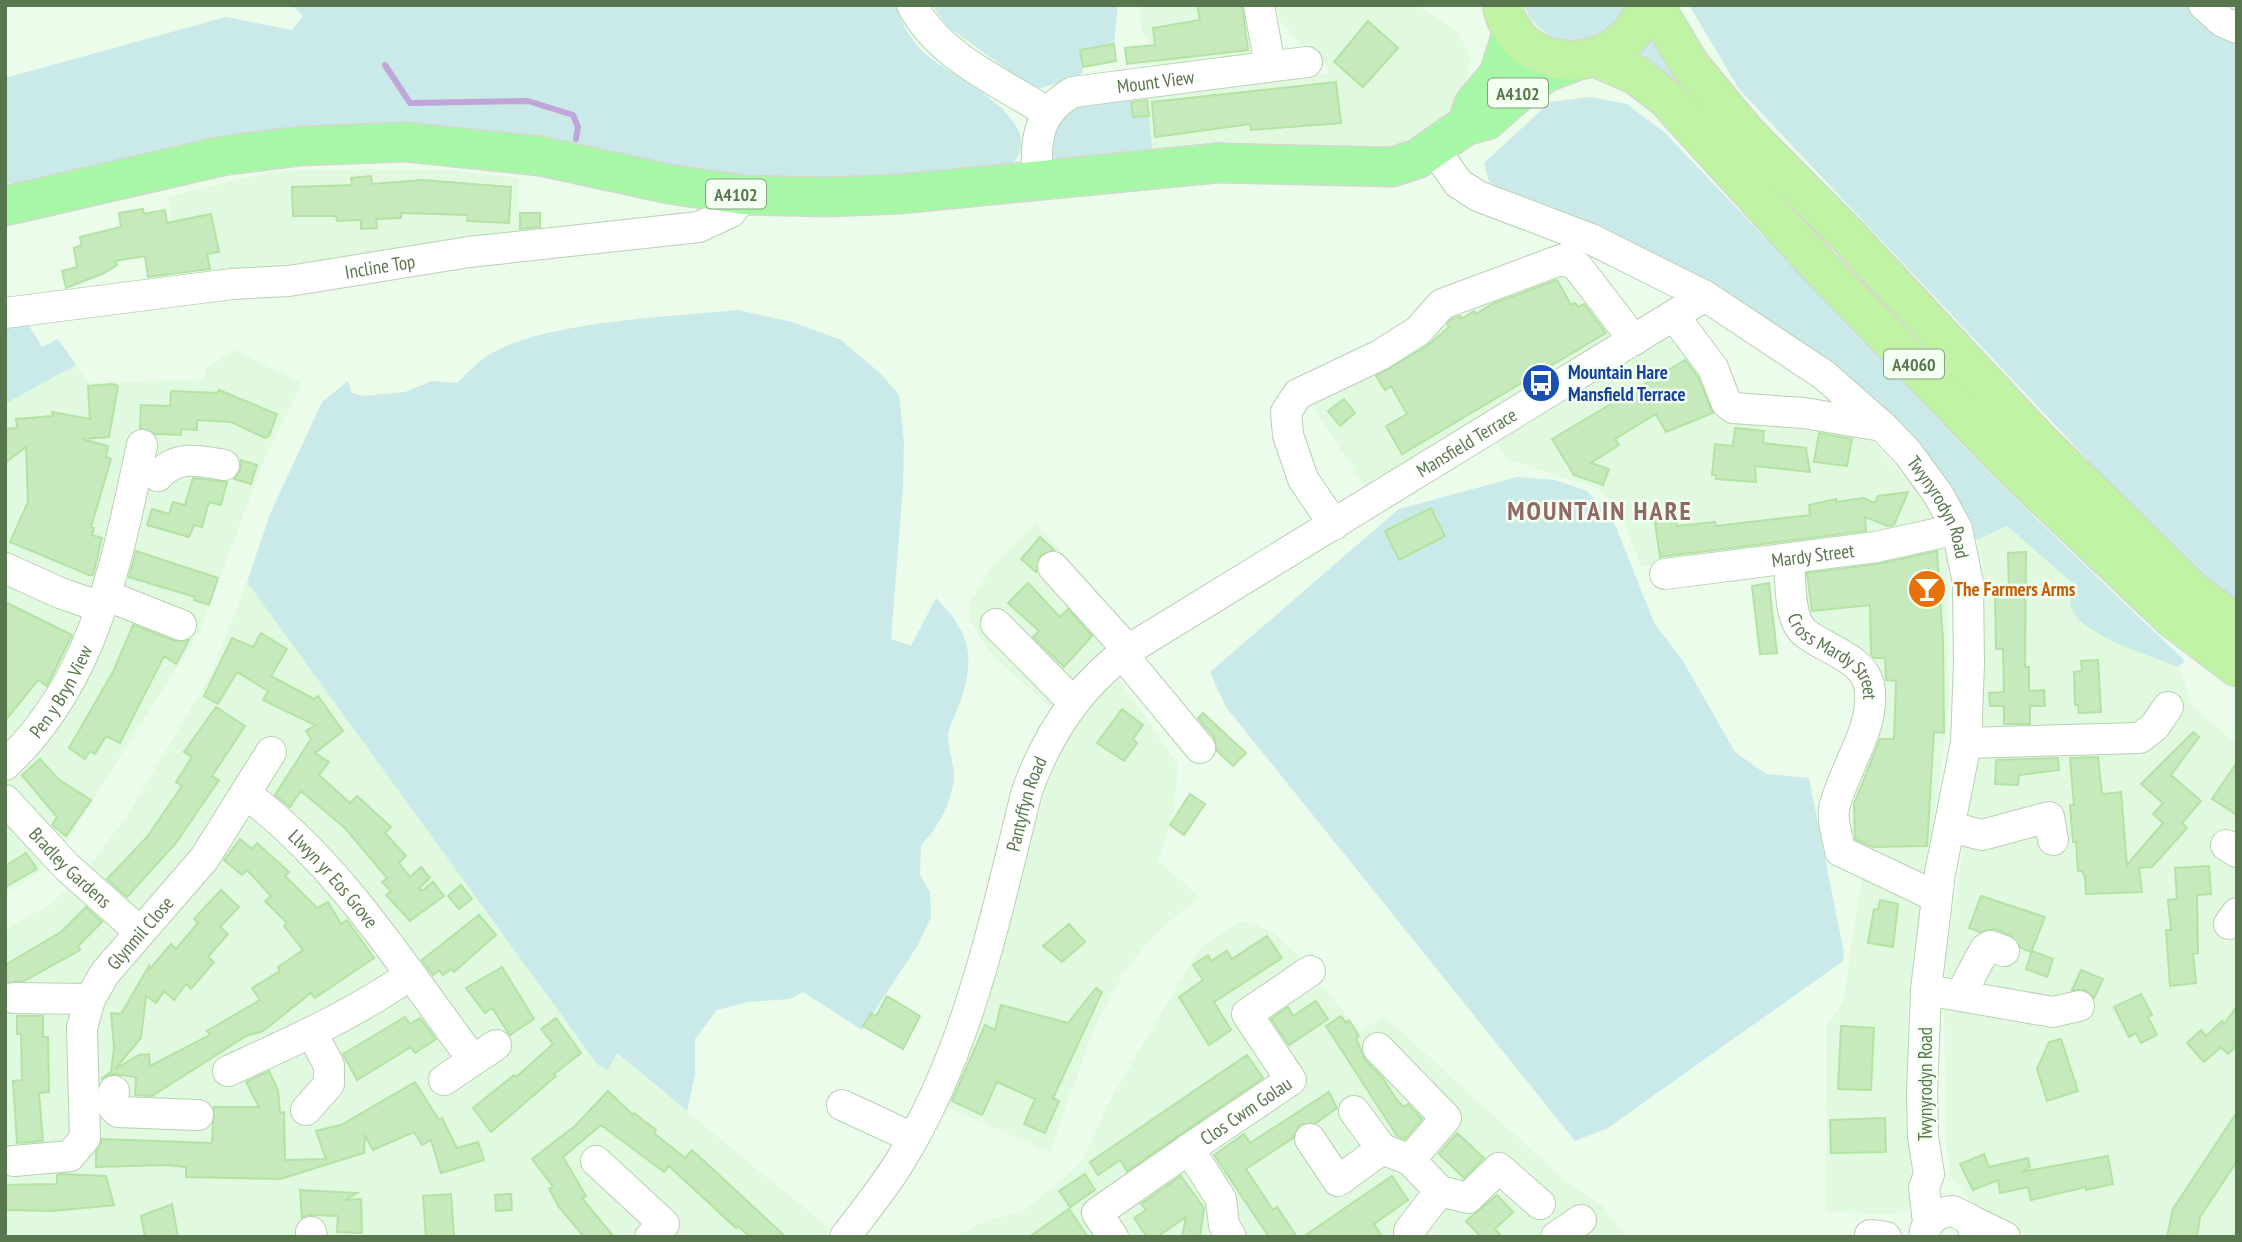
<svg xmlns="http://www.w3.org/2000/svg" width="2242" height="1242" viewBox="0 0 2242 1242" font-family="'PT Sans Narrow',sans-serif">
	<rect width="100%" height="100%" fill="#ebfceb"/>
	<path fill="#e1f9df" d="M1139,5H1247L1253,55L1155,69L1152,45L1142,33Z
		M1276,5H1417L1459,32L1470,57L1466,87L1444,116L1401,144L1356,151L1226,150L1224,141L1151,149L1147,94L1327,73L1328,67L1297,41L1280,20Z
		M353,169L448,170L519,178V240L189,281L167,197L270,172Z
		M1552,266L1566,267L1634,355L1677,333L1715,391L1867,435L1917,491L1947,540L1949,707L1908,1006L1907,1112L1914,1207L1893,1215L1826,1211L1827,1026L1843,1002L1865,856L1851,849L1854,769L1878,716L1805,613L1800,550L1641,566L1618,506L1599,489L1507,459L1483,421L1366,489L1310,402L1456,305L1463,316Z
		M235,350L302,383L262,465L200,631L70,836L45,867L20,885L5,892V404L76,365L89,383L203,379L206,368Z
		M1036,523L1133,631L1102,655L1178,765L1174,810L1158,861L1200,897L1156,933L1124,972L1093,1031L1050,1152L946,1107L989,995L1039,809L1058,754L1072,727L990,653L970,620L969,604L990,569Z
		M2007,526L2075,584L2092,628L2178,667L2195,709L2237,744V1237H2029L1975,1207L1950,1175L1946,1137L1944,1010L1947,948L1979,749L1983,571L1977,540Z
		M247,582L597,1064L616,1053L830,1229L823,1237H5V930L51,904L90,865L128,814L210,676Z
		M1238,922L1252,923L1272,932L1297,954L1360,1032L1384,1016L1567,1182L1603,1206L1625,1237H956L978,1224L1025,1210L1080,1164L1115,1091L1200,948Z"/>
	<path fill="#c9eae9" d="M292,5H896C901,24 913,44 928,56C956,79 1054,122 1010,167L804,185L705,179L453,129L342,124L204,139L21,183L5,184V78L226,17L292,30L303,16Z
		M932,5H1118L1114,44L1080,50L1083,73L1042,88L1031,87L947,26Z
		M1524,5H1628C1623,12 1618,23 1612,29C1582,53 1537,42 1524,5Z
		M1689,5H2190L2237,40V603L2216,588L2121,495L1739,89Z
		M1655,27L1690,83L1705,123L1633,55Z
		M1590,97L1627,104L1665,133L1993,477L2185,661L2178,667C2151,656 2092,638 2075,615C2068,605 2070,594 2074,584L2007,526L1977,540L1969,522L1889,413L1489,182L1484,163L1550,102Z
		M1130,99L1133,117L1149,116L1152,149L1225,141L1226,150L1057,160L1049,153L1058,122L1077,107Z
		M738,310L792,322L841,340L881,374L899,395L904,442L903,486L891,639L911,646L936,598C971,633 976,658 959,705C956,713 951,722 949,730C946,743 953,760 954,773C954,800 938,827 921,846L920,875L930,892L931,917L918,945L862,1030L803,992L790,999L748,1002L717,1010L695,1039V1074L687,1111L617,1053L608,1070L597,1064L247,582L270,514L322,402L348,381L352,393L363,396L405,392L432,381L457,383C467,374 477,362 489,355C543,321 672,317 738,310Z
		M25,319L42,347L58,339L76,365L5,404V321Z
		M1517,477L1555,480L1587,491L1614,522L1654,623L1683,661L1735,752L1766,774L1809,778L1844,953L1843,961L1608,1128L1575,1141L1226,707L1210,672L1399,509Z"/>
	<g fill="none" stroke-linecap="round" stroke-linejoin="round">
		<path stroke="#c0a5d8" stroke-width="6" d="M385,65L410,103L528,101L573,115L578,127L576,139"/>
	</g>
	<path fill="#c6eabc" stroke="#b3e3a4" stroke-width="2" d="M1197,5H1242L1248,50L1127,64L1125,48L1155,45L1153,28L1200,20Z
		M1368,21L1398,48L1363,87L1334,62Z
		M1114,44L1116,61L1083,67L1080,50Z
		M1336,82L1341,123L1251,130L1250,124L1155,137L1152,102Z
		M1147,100L1149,116L1133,117L1131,102Z
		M371,176L372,184L423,180L511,187L509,223L467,221L468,215L401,213V218L376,219L377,228L361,229V220L337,221L336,216H293L292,187L352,185L351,178Z
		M143,209L144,214L165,210L167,223L211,214L219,252L207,254L210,269L148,277L145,256L115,261L117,265L102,274L66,288L62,271L77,267L74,248L82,245L80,237L121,227L119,213Z
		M520,213H540V227L520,229Z
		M1557,280L1571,305L1575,303L1578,307L1584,304L1606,333L1402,454L1386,426L1407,414L1391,386L1385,390L1376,376L1427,346L1449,327L1447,324L1452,319L1460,316L1461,319L1474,311L1476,314L1492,304Z
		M1685,360L1698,377L1713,413L1666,432L1656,414L1615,439L1619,445L1591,463L1609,469L1603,485L1574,475L1552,439Z
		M112,384L118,386L109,437L82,439L108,446L106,457L111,459L91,527L94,528L92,535L102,538L93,575H89L10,542L28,502L26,447L5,463V429L17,428L16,419L53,416L52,412L90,419L88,386Z
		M219,390L277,414L269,436L265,438L231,422L197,420V430L181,429V435L155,434L140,428L141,405L170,406L171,391L217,393Z
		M1344,399L1355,413L1340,426L1328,411Z
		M1735,428L1764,431L1763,443L1806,448L1810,472L1755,466L1756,482L1716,479V475H1712L1715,444L1733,446Z
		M1819,433L1852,439L1847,466L1814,462Z
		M241,460L257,465L251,484L234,479L241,469Z
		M193,478L227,482L221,505L209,502L202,527L194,525L189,537L147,525L152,509L169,514L173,502L185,505Z
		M1908,492L1894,525L1888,526L1865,517L1866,531L1660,557L1654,516L1674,512L1677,526L1715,522L1716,526L1810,515L1809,505L1836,499V502L1863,498L1875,503L1878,496Z
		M1431,508L1445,536L1399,560L1385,531Z
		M1040,537L1054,550L1041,555L1036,572L1021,559Z
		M136,551L218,578L209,605L194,600L195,597L129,577Z
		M1937,551L1943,641L1944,733L1934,732L1927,846L1873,847L1855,839L1854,804L1880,739H1894L1896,681L1886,680L1885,658H1874L1871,654L1870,605L1812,611L1807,573L1878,564Z
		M2026,552L2025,667H2029V691L2044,690L2045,706H2030V724H2004V706H1990L1989,693L2004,692L2003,649H1996L1995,595H2009L2008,553Z
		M1028,583L1060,617L1068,609L1092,636L1064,667L1033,637L1039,631L1008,603Z
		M1769,583L1777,653L1760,654L1752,586Z
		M5,602L72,635L47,686L38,680L5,721Z
		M133,625L175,641L189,640L176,664L164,656L120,743L106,736L95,754L90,751L85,759L69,748L113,672Z
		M261,633L287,649L271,676L314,699L318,696L343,731L315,753L329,762L319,775L350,803L357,796L391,827L385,833L406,856L399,863L410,877L421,867L430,878L419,888L422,891L433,882L444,896L410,921L386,895L391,891L382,882L387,878L345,828L301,791L290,807L275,795L311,739L306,731L315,725L263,700L268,691L237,672L218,704L204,696L232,638L253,647Z
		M2098,660L2101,712L2079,713L2078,705H2075L2074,672L2082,671L2081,661Z
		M216,707L245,726L212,776L219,780L176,843L127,897L107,879L147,837L182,786L176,782L192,757L184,752Z
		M1122,709L1143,725L1133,739L1137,743L1124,761L1097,743Z
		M1203,713L1246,753L1233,766L1217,751L1214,737L1198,718Z
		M2193,732L2199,737L2171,775L2201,801L2182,823L2187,828L2152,867L2139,868L2142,892L2086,894L2085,877L2082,871H2078L2076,842H2073L2070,805H2074L2070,758L2098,757L2102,794L2121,792L2127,865L2163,823L2153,814L2163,803L2141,784Z
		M2058,758L2059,770L2019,775L2018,785L1995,784L1996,760Z
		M40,759L58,779L91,800L66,836L52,825L57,817L22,775Z
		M2237,762V815L2212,799Z
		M1190,794L1205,804L1184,835L1170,825Z
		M240,839L252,849L257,843L289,872L285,876L317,908L328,902L341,924L347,920L374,958L315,998L311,993L263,1031L246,1036L152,1096L135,1095L136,1077L114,1074L101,1079L111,1072L114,1047L111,1013L121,1014L149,966V970L171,944L176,949L198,923L194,919L221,890L239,907L220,927L228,934L208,957L214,962L191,989L186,984L174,1000L164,991L156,1003L146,996L141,1038L115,1069L139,1055L149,1054L150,1066L210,1035L207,1031L260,1000L252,988L280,971L278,967L303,950L284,926L287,923L265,901L271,896L247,870L242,875L224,860Z
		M26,853L37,869L5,887V866Z
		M2209,866L2211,894L2197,895L2198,953L2193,954L2196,983L2170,986L2166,930H2171L2168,900L2177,899L2175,868Z
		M461,885L472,899L459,909L448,896Z
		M1981,896L2045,917L2031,952L2021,948L2010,935L1995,929L1980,932L1969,928Z
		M1880,900L1898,904L1893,947L1868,943L1874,909L1878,910Z
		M86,907L102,922L78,946L80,950L24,981L5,983V965L61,932Z
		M479,915L496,935L454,972L452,969L443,975L439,970L433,975L422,960Z
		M1069,924L1085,942L1062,962L1043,946Z
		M1267,936L1282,958L1214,1002L1231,1030L1209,1045L1179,997L1203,980L1193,965L1208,955L1211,961L1227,951L1232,959Z
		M2032,951L2053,959L2047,977L2026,969Z
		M502,967L534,1019L510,1035L492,1008L485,1013L466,988Z
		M2081,970L2103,979L2094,998L2085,990H2072Z
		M1096,988L1102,992L1053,1098L1059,1101L1045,1133L1024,1124L1035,1099L997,1082L982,1115L952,1101L985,1025L995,1030L1001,1005L1068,1023Z
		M2141,994L2152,1015L2148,1017L2157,1035L2141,1043L2136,1033L2129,1037L2114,1007Z
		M887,996L920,1016L903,1049L863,1026L871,1013L876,1016Z
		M1316,1001L1328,1019L1289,1045L1271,1019L1288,1007L1293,1016Z
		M2237,1006V1045L2228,1054L2221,1047L2204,1062L2187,1043L2201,1030L2206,1036L2222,1021L2224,1024Z
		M17,1016H43V1037H48L49,1092L39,1093L43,1141L17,1143L13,1081L22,1080L21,1034H17Z
		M1341,1016L1346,1023L1349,1020L1359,1036L1356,1038L1365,1060L1382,1077L1397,1100L1404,1107L1408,1104L1422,1119L1405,1139L1397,1136L1326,1026Z
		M405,1017L410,1024L420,1018L436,1039L415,1053L411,1047L357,1080L343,1054Z
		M556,1018L581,1053L554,1074L556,1076L491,1132L473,1108L514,1075L516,1077L553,1044L541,1029Z
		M1841,1026L1874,1028L1871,1090L1838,1089Z
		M2061,1039L2078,1091L2047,1101L2037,1069L2049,1042Z
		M1247,1055L1263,1078L1127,1171L1120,1160L1098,1175L1090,1162Z
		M269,1071L278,1090L280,1113L284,1112L285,1160L326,1159L316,1131L341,1125L415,1082L439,1120L442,1118L457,1148L478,1142L484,1160L441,1173L431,1140L422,1145L414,1132L373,1150L365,1136L364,1153L280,1179L186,1177V1167L166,1165L96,1167V1152L102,1139L212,1143L214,1107H259L246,1082Z
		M608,1091L633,1115L634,1113L656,1130L654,1133L685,1158L692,1150L786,1237H750L738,1226L736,1228L669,1166L664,1172L601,1125L563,1157L586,1196L582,1198L614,1237H584L559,1207L549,1189L553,1187L532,1159L575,1126Z
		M1329,1092L1337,1108L1316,1123L1300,1125L1293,1138L1246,1169L1273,1210L1277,1207L1297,1237H1269L1214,1155L1244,1134L1250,1143Z
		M2237,1112V1161L2200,1217L2197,1237H2167L2173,1209Z
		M1885,1118L1886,1152L1831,1153L1830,1120Z
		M1457,1133L1484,1158L1464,1178L1439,1154Z
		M1984,1154L1989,1167L2028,1158L2030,1167L2021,1172L2108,1156L2113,1184L2086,1190V1187L2031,1200L2028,1187L2000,1193L1998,1180L1973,1190L1960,1164Z
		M60,1174L106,1176L114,1205L52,1211L5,1210V1185L57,1184V1175Z
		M1085,1174L1095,1190L1070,1207L1059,1191Z
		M1181,1176L1204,1208L1200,1237H1182L1186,1217L1157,1237H1147L1134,1218L1146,1210L1141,1204Z
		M1392,1176L1408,1200L1374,1224L1382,1237H1303Z
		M300,1190L357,1193L345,1200L361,1199L362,1233L337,1232L338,1216L308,1215L302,1218Z
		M451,1194L454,1236L426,1237L423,1196Z
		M511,1194L512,1210L496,1211L495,1195Z
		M1497,1195L1513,1212L1495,1229L1502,1237H1481L1466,1221Z
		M172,1204L178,1237H145L141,1216Z
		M1069,1209L1088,1237H1029L1056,1218Z"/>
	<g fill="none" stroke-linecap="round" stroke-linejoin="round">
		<defs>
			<g id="minor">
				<path d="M912,5C938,56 1000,82 1047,112"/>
				<path d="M1259,5L1270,66"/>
				<path d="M2204,5L2223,22L2237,28"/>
				<path id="s1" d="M1433,147L1458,183L1478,196L1591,239L1705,296L1824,375L1882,426L1908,453L1938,494L1957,529L1968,583L1969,664L1966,743L1940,873L1926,990L1922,1093L1923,1137L1929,1174L1924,1188L1928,1222"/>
				<path id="s2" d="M1037,179C1036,140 1036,113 1073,92L1307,62"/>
				<path id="s3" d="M5,313L232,284L289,281L469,252L699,227L731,212L743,195"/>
				<path d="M1674,316L1713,368L1726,402L1733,408L1804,413L1882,426"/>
				<path d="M158,476C176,455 199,460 224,465"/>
				<path d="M1334,525L1303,479L1288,435L1286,412L1298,394L1380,355L1418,331L1442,304L1563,259L1577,266L1634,340"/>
				<path id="s4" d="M1789,559C1791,579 1788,618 1804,632C1820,647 1863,657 1869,685C1877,727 1843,768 1834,809C1832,821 1838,838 1840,851L1937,897"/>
				<path d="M1053,567L1128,650"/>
				<path d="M5,568L60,593L101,607"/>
				<path id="s5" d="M1665,574L1876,547L1957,529"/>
				<path d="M105,595L181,625"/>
				<path d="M996,624L1073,702"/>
				<path d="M1122,654L1200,748"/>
				<path d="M1966,743L2140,738L2155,726L2168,707"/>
				<path id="s6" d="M5,765C95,682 117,560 142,445"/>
				<path id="s7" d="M246,794C340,864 404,968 473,1060"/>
				<path id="s8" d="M5,800L67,867L140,932"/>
				<path d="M1950,827L1982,835L2049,817L2053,840"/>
				<path d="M2226,845L2237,852"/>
				<path d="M2229,924L2237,913"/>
				<path d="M1926,990L2053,1012L2079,1006"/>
				<path d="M1961,994L1985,949L1990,946L2004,951"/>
				<path d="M14,998L90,999"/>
				<path d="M1378,1048L1446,1118L1410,1160"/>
				<path d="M228,1071C291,1042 353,1015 410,975"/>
				<path d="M444,1080L496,1045"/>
				<path d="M114,1091L113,1107L118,1112L198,1115"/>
				<path d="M842,1105L913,1138"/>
				<path d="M306,1110L329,1084V1065L312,1034"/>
				<path d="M1354,1111L1382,1149"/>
				<path d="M1310,1139L1338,1181L1382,1149L1410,1160L1440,1191L1409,1231V1237"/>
				<path id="s9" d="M14,1161L70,1156L85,1138L82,1028L90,999L105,973L204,859L271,752"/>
				<path d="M596,1161L664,1224L650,1237"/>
				<path d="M1440,1191L1468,1198L1499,1168L1540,1204"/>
				<path d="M1970,1220L2005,1237"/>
				<path d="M311,1232L312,1237"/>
				<path d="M1870,1235L1886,1237"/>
				<path d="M1924,1236C1926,1220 1937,1212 1953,1211L1969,1219L1977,1237"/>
				<path id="s10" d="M845,1237C863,1213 883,1189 899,1163C969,1051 995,917 1027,791C1048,733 1079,686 1128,650L1705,296"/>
				<path d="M1113,1237L1097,1213L1189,1149"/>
				<path id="s11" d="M1231,1237L1224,1225L1221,1199L1189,1149L1291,1080L1247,1014L1310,971"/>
				<path d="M1556,1237L1581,1220"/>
			</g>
			<path id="major" d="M1470,115L1474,104L1499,74L1513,30
				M5,206L222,156L301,146L406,142L540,156L669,184L743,195L827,197L900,194L1218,163L1392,167L1417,159L1465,126L1487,120L1523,88L1547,72L1574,62"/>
			<path id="highway" d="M1502,5C1517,80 1626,77 1646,5
				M1654,5L1690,65L1746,133L1849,237L2039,441L2192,591L2237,625
				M1597,58L1636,75L1666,98L1817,264L2014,468L2172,618L2237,667"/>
		</defs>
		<use href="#minor" stroke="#b8d1b2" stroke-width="32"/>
		<use href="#major" stroke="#d1d9cd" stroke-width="41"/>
		<use href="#highway" stroke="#d1d9cd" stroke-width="41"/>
		<use href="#minor" stroke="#fff" stroke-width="30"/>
		<use href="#major" stroke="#a6f8a7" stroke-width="38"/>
		<use href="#highway" stroke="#c0f4a4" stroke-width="38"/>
	</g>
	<defs>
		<symbol id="bus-disc" viewBox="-11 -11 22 22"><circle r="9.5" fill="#1a4fb4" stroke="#f2fff1"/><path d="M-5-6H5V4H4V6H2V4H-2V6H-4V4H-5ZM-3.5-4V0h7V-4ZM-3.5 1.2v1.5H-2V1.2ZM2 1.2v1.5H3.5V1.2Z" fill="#fff"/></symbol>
		<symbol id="bar-disc" viewBox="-11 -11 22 22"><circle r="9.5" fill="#e8710a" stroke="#f2fff1"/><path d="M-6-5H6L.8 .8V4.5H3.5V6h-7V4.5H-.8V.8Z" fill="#fff"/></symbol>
	</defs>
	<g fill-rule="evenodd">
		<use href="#bus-disc" x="1519" y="361" width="44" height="44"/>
		<use href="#bar-disc" x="1905" y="567" width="44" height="44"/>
	</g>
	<g text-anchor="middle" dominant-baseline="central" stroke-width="5" stroke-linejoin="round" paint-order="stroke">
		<g fill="#f2fff1" stroke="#87a07f" stroke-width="2">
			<rect x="1488" y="78.5" width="60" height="29" rx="5"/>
			<rect x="706" y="179.5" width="60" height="29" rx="5"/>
			<rect x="1884" y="349.5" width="60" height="29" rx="5"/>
		</g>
		<g font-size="18" font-weight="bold" fill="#59774e">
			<text x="1518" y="93">A4102</text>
			<text x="736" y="194">A4102</text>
			<text x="1914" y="364">A4060</text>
		</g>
		<g font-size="19" fill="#59774e" stroke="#f2fff1">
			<text stroke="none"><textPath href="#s2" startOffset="184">Mount View</textPath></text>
			<text stroke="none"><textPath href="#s3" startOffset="378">Incline Top</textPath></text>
			<text stroke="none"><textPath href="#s10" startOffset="1060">Mansfield Terrace</textPath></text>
			<text stroke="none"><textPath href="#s1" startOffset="637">Twynyrodyn Road</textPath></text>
			<text stroke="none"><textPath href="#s5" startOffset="149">Mardy Street</textPath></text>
			<text stroke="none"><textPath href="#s4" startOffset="116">Cross Mardy Street</textPath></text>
			<text stroke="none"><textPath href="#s6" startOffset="93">Pen y Bryn View</textPath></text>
			<text stroke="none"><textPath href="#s10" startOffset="474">Pantyffyn Road</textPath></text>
			<text stroke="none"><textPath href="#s8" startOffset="94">Bradley Gardens</textPath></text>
			<text stroke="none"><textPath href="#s7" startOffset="122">Llwyn yr Eos Grove</textPath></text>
			<text stroke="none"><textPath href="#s9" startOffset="303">Glynmil Close</textPath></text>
			<text transform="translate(1925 1084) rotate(-90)">Twynyrodyn Road</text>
			<text stroke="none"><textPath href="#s11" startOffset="168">Clos Cwm Golau</textPath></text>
		</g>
		<g font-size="19" font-weight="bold" fill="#164399" stroke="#f2fff1" text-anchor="start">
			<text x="1568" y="372">Mountain Hare<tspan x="1568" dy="22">Mansfield Terrace</tspan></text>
		</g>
		<g font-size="19" font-weight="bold" fill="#c56008" stroke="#f2fff1" text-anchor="start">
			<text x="1954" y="589">The Farmers Arms</text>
		</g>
		<g font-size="26" font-weight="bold" letter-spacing="2" fill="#926866" stroke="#f2fff1">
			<text x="1600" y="510">MOUNTAIN HARE</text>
		</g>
	</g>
	<rect width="2242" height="1242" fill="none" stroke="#59774e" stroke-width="14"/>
</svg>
